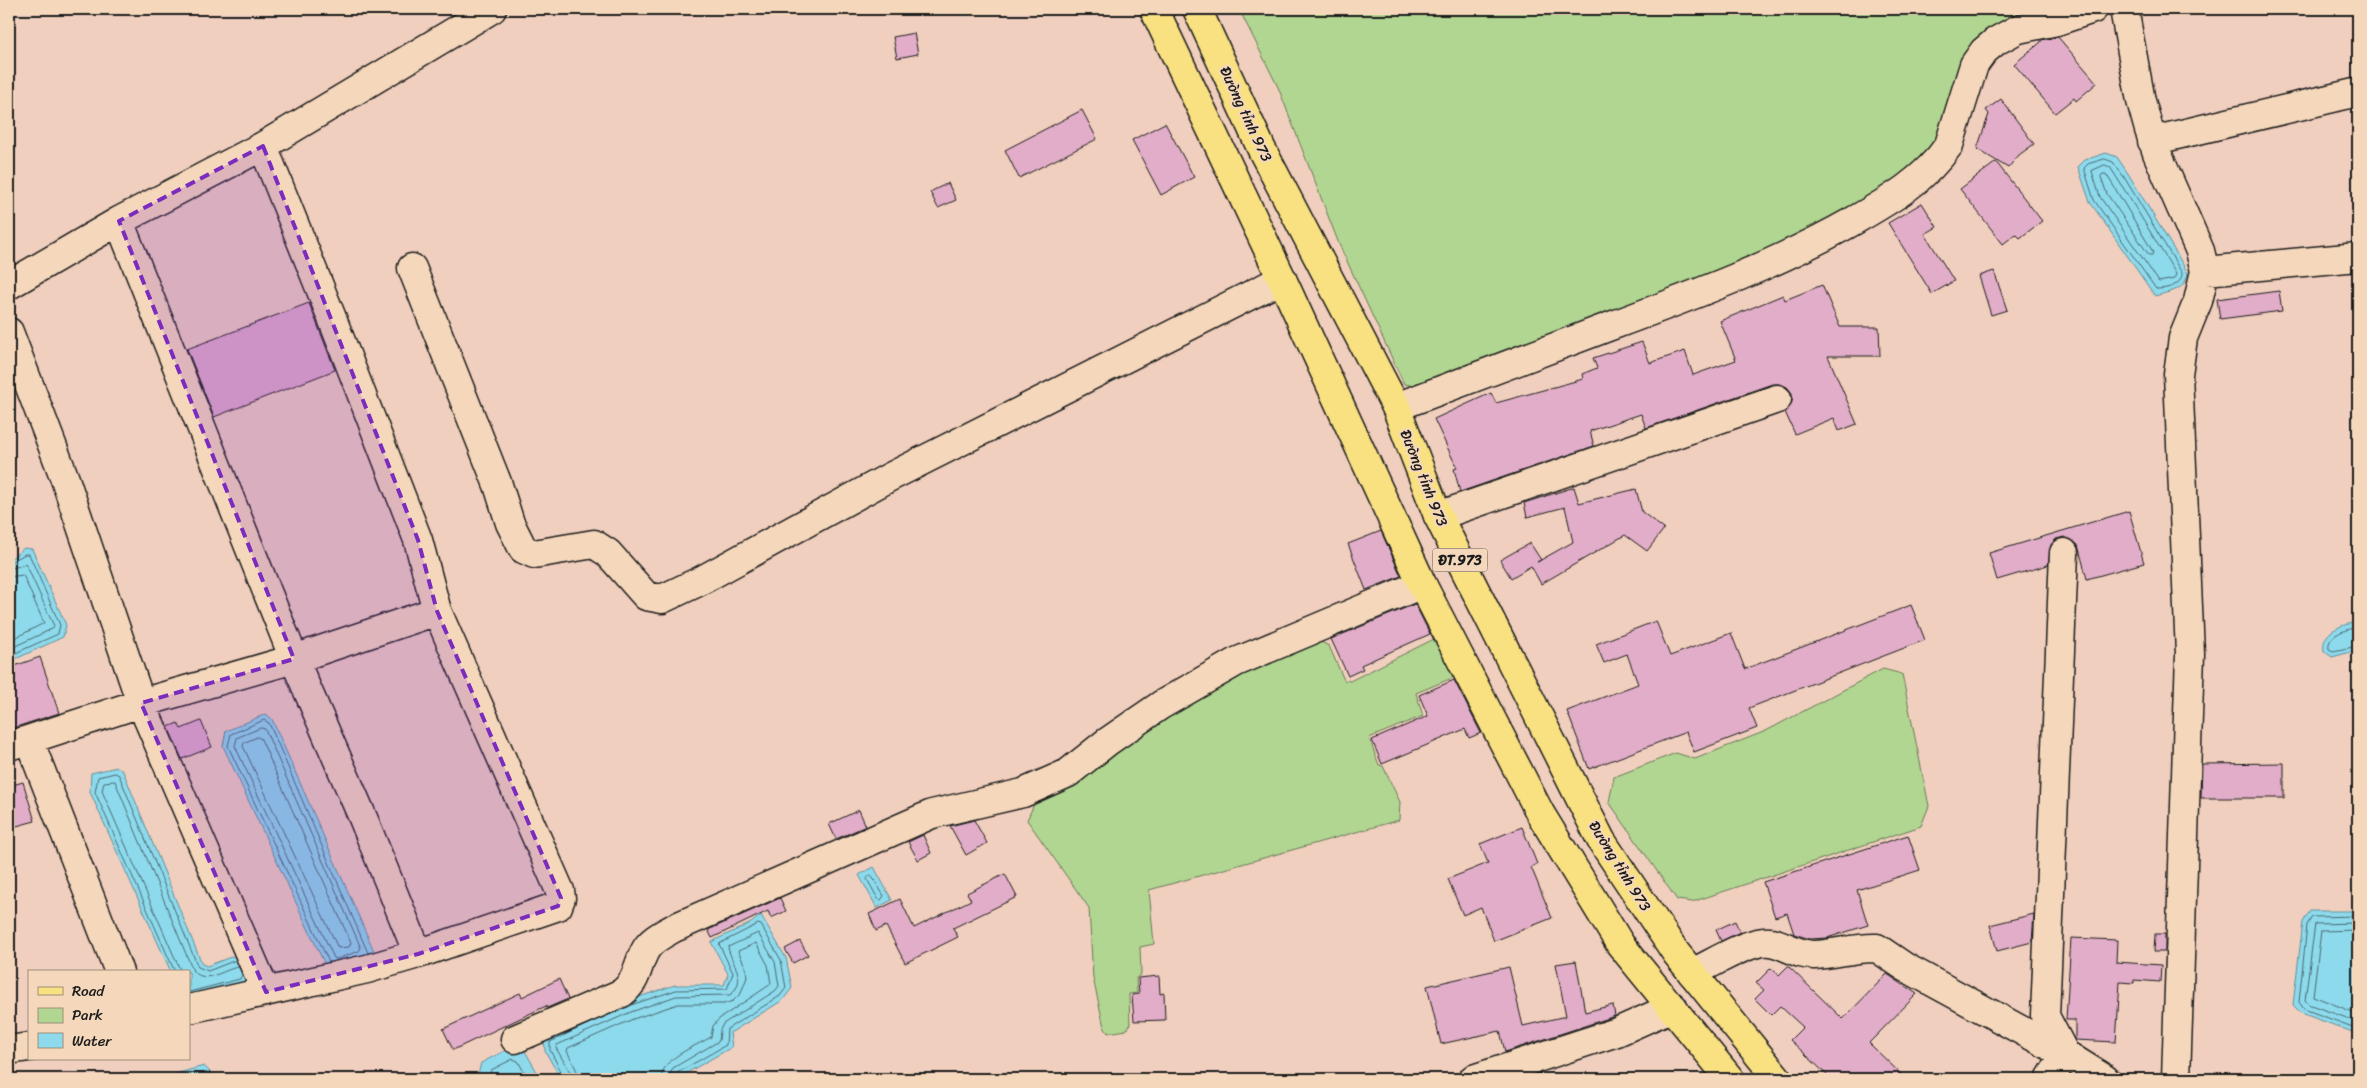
<svg xmlns="http://www.w3.org/2000/svg" width="2367" height="1088" viewBox="0 0 2367 1088" font-family="Sriracha,sans-serif">
	<rect width="100%" height="100%" fill="#f1cfbe"/>
	<filter id="ink" filterUnits="userSpaceOnUse"><feTurbulence type="fractalNoise" baseFrequency=".02" numOctaves="2"/><feDisplacementMap in="SourceGraphic" scale="10" xChannelSelector="R" yChannelSelector="G"/><feConvolveMatrix kernelMatrix="1 2 1 2 8 2 1 2 1" color-interpolation-filters="sRGB"/></filter>
	<g filter="url(#ink)">
		<path fill="#b1d691" stroke="#667956" d="M1239,9H2051L2012,21L1946,128L1912,175L1728,272L1422,387L1404,384L1339,244L1278,87Z
			M1436,638L1457,676L1416,693L1423,716L1369,738L1379,765L1383,766L1400,802L1399,820L1149,890L1154,944L1140,947L1141,974L1136,978L1137,993L1129,994L1130,1025L1126,1030L1108,1033L1104,1027L1093,978L1089,908L1027,820L1035,802L1122,744L1227,681L1315,639L1329,646L1344,680L1350,681Z
			M1883,669L1902,674L1929,806L1921,826L1692,902L1677,900L1609,802L1614,777L1676,753L1695,759L1766,731Z"/>
		<path fill="#8ddaed" stroke="#608e99" d="M2106,153L2117,157L2129,175L2188,273C2185,291 2171,291 2155,296L2090,202L2078,167L2085,160Z
			M24,548L32,549L66,625L63,637L9,662V560Z
			M2358,622V650L2332,657L2324,651C2320,632 2342,624 2358,622Z
			M266,714L272,719L374,951L371,959L326,967L223,746L226,731Z
			M117,767L123,771L202,964L207,966L244,952L249,989L189,1004V972H171L90,792L91,773Z
			M874,867L892,900L877,908L859,875Z
			M2310,911H2358V1034L2301,1013L2293,1005L2303,922Z
			M761,915L786,958L792,988L783,1000L730,1033L732,1047L676,1079H561L545,1051L544,1038L627,1001L675,985H724L728,974L711,942L751,923Z
			M512,1047L525,1051L541,1079H480L478,1075L481,1063Z
			M204,1066L210,1072V1079H157Z"/>
		<g fill="none" stroke-linecap="round" stroke-linejoin="round">
			<path stroke="#496870" stroke-width="1" d="M2105,159L2113,162L2124,177L2182,273C2182,286 2167,289 2156,289L2094,200L2084,168L2088,164Z
				M2105,165L2110,167L2119,181L2176,274L2174,279L2159,282L2100,197L2092,171Z
				M2103,174H2106L2113,185L2153,252L2152,255H2149L2107,194L2101,177Z
				M9,563L25,554H29L60,625L58,634L9,656
				M9,569L26,564L54,626L52,629L9,649
				M9,577L23,575L44,623L9,641
				M2358,627C2347,629 2326,635 2329,649L2333,651L2358,646
				M261,728L265,729L361,948L359,951L337,959L334,958L235,746L237,738Z
				M258,737L261,739L351,943L349,947L338,948L243,746L244,743Z
				M871,875L884,896L881,900L878,899L867,879Z
				M2358,916L2312,917L2307,925L2299,1002L2304,1009L2358,1029
				M2358,923L2315,924L2305,1000L2308,1004L2358,1022
				M2358,930L2321,931L2313,996L2358,1014
				M329,962L228,746L231,734L264,720L269,723L368,953
				M175,972L95,792L98,777L115,773L119,775L198,967L208,971L236,960
				M181,972L102,791L104,782L115,781L193,971C207,985 223,969 239,967
				M189,992L240,979L242,975
				M631,1005L676,990L727,989L733,973L719,944L758,924L761,925L781,960L786,988L780,996L727,1029L726,1045L677,1073L674,1079
				M490,1079L491,1070L513,1059L518,1061L528,1079
				M565,1079L550,1050V1042L592,1022
				M571,1079L570,1072L556,1048L557,1045L631,1012L676,996L730,995C749,979 731,964 728,947L758,933L775,962L779,986L775,991L723,1024L720,1030L719,1041L673,1068L668,1079
				M579,1079L577,1071L567,1051L568,1048L633,1019L678,1004H724L733,1001L741,993L747,977L746,968L738,951L756,943L768,965L771,984L719,1019L713,1026L711,1037C695,1047 662,1057 661,1079"/>
		</g>
		<path fill="#e1adc8" stroke="#1c1c1c" d="M914,33L918,54L897,58L893,37Z
			M2058,37L2097,83L2076,101L2074,98L2055,113L2014,64L2041,42V40Z
			M2001,99L2034,144L2019,155L2008,168L1977,149L1989,114L1986,110Z
			M1082,110L1097,139L1019,178L1005,150Z
			M1165,123L1194,177L1161,195L1132,140Z
			M1996,162L2042,221L2020,238L2016,234L2003,244L1960,189Z
			M948,183L956,200L938,208L930,192Z
			M1922,203L1937,227L1925,234L1954,281L1932,294L1888,223Z
			M1994,271L2007,310L1991,315L1979,276Z
			M1822,285L1840,327H1879L1880,356H1828L1857,424L1839,431L1834,418L1795,434L1785,412L1792,402V393L1787,387L1779,384H1772L1646,428L1641,414L1590,431L1594,446L1460,492L1454,469L1457,468L1434,419L1491,393L1496,403L1583,379L1582,374L1597,368L1593,358L1642,342L1650,363L1685,351L1693,375L1736,360L1720,321L1783,295L1785,300Z
			M2279,291L2282,311L2220,319L2217,299Z
			M309,303L335,370L214,417L187,349Z
			M1574,487L1579,503L1636,489L1642,512L1664,529L1647,551L1625,535L1541,584L1531,566L1511,578L1500,560L1530,543L1541,560L1537,562L1573,542L1565,507L1527,517L1524,503Z
			M2129,511L2144,563L2087,579L2078,545L2072,540L2064,537L2056,539L2051,545L2048,565L1997,580L1989,553Z
			M1381,531L1401,576L1366,590L1348,544Z
			M1415,604L1430,634L1361,665L1363,669L1348,676L1331,639Z
			M1911,605L1925,640L1749,708L1757,728L1694,752L1686,732L1589,769L1567,711L1638,684L1627,654L1604,663L1596,644L1656,621L1670,656L1731,633L1745,669Z
			M40,657L59,713L10,729L9,668Z
			M1454,680L1481,733L1469,738L1465,729L1382,764L1372,740L1428,716L1419,695Z
			M201,721L212,747L182,759L168,727L178,723L181,729Z
			M2284,763V798H2201L2202,764Z
			M23,782L35,821L9,828V786Z
			M859,810L866,826L836,839L829,824Z
			M974,820L987,843L966,855L950,826Z
			M1522,827L1537,864L1531,867L1552,918L1494,941L1481,907L1463,915L1448,879L1488,863L1480,844Z
			M923,835L931,853L918,860L908,842Z
			M1908,835L1920,870L1857,890L1868,925L1827,938L1810,939L1794,934L1787,913L1775,917L1763,882Z
			M1005,874L1017,897L953,928L958,937L905,963L886,926L876,931L869,914L900,899L914,928L971,900L967,893Z
			M780,898L786,911L771,918L768,911L712,938L708,930Z
			M2034,914L2032,942L1997,951L1990,925Z
			M1735,921L1740,932L1721,941L1716,930Z
			M2155,934H2165V952H2154Z
			M2071,938L2117,940L2116,962L2161,965L2160,982L2134,980V983L2120,982L2116,1042L2075,1040V1020H2066Z
			M800,941L808,955L793,963L785,949Z
			M1576,961L1585,1012L1613,1005L1615,1016L1505,1052L1500,1031L1441,1044L1427,986L1509,967L1523,1026L1566,1016L1556,964Z
			M1788,966L1843,1019L1887,974L1917,994L1869,1043L1906,1079H1831L1804,1053L1790,1040L1803,1027L1780,1006L1771,1015L1755,999L1764,990L1756,983L1771,968L1779,975Z
			M1159,976L1160,994L1164,993L1165,1020L1134,1021L1132,995L1139,994L1138,978Z
			M559,979L568,999L547,1008L546,1006L453,1050L443,1029L520,993L522,997Z"/>
		<g fill="none" stroke-linecap="round" stroke-linejoin="round">
			<defs>
				<path id="minor" d="M2124,9L2141,101L2149,130L2157,153L2200,251L2205,271L2198,301L2183,338L2178,374L2190,654L2176,1079
					M2152,141L2358,92
					M119,221L294,659L363,818L418,954
					M412,268L498,485L510,523L523,549L534,554L594,544L608,553L646,596L662,599L700,581L890,477L1282,279
					M2205,271L2358,257
					M9,285L119,221L263,146L492,9
					M9,332L65,479L141,703L266,992
					M1396,407C1466,381 1537,354 1608,327C1692,296 1776,265 1855,220C1890,200 1925,180 1949,145L1974,65L1984,51L1996,41L2018,29L2057,21L2093,9
					M1438,516L1777,399
					M2064,553L2045,1016L2065,1054L2105,1079
					M29,740L119,972
					M9,746L141,703L294,659L437,611
					M1692,973C1712,964 1750,939 1771,942C1787,945 1798,956 1815,955C1836,954 1856,947 1877,948L1905,967L2065,1054L2050,1079
					M189,1009L367,969L418,954L558,906L561,898L560,891L437,611L418,540L330,313L263,146
					M515,1039L622,993C639,979 636,966 646,949C652,939 664,934 674,928L932,814L1023,793L1068,773L1107,742L1161,705L1236,662L1422,584
					M9,1050L29,1047
					M1473,1079L1617,1032L1673,1007"/>
				<path id="major" d="M1154,9L1282,279L1422,584L1540,813L1620,944L1730,1079
					M1197,9L1262,150L1396,407L1438,516L1601,840L1676,953L1778,1079"/>
			</defs>
			<use href="#minor" stroke="#1c1c1c" stroke-width="31"/>
			<use href="#major" stroke="#1c1c1c" stroke-width="31"/>
			<use href="#minor" stroke="#f5d8bb" stroke-width="28"/>
			<use href="#major" stroke="#f9e181" stroke-width="28"/>
		</g>
	</g>
	<path fill="#7b2cbf" fill-opacity="0.2" stroke="#7b2cbf" stroke-width="4" stroke-dasharray="10 6" stroke-linejoin="round" d="M263,146L418,540L437,611L561,898L558,906L418,954L266,992L141,703L294,659L119,221Z"/>
	<g text-anchor="middle" dominant-baseline="central" stroke-width="4" stroke-linejoin="round" paint-order="stroke">
		<rect fill="#f5d8bb" stroke="#5d544c" stroke-width="1" x="1432.5" y="548.5" width="55" height="23" rx="4"/>
		<g font-size="14" font-weight="bold" fill="#1c1c1c">
			<text x="1460" y="560">ĐT.973</text>
		</g>
		<g font-size="15" fill="#1c1c1c" stroke="#f5d8bb">
			<text transform="translate(1246 114) rotate(65)">Đường tỉnh 973</text>
			<text transform="translate(1424 478) rotate(68)">Đường tỉnh 973</text>
			<text transform="translate(1620 866) rotate(58)">Đường tỉnh 973</text>
		</g>
	</g>
	<rect width="2367" height="1088" fill="none" stroke="#f5d8bb" stroke-width="30"/>
	<rect x="15" y="15" width="2337" height="1058" fill="none" stroke="#1c1c1c" stroke-width="2" filter="url(#ink)"/>
	<rect x="28" y="970" width="162" height="90" fill="#f5d8bb" stroke="#9e8d7b"/>
	<rect x="38" y="987" width="25" height="8" fill="#f9e181" stroke="#9e8d7b"/>
	<text x="72" y="996" font-size="15" fill="#1c1c1c">Road</text>
	<rect x="38" y="1008" width="25" height="15" fill="#b1d691" stroke="#9e8d7b"/>
	<text x="72" y="1020" font-size="15" fill="#1c1c1c">Park</text>
	<rect x="38" y="1033" width="25" height="15" fill="#8ddaed" stroke="#9e8d7b"/>
	<text x="72" y="1046" font-size="15" fill="#1c1c1c">Water</text>
</svg>
